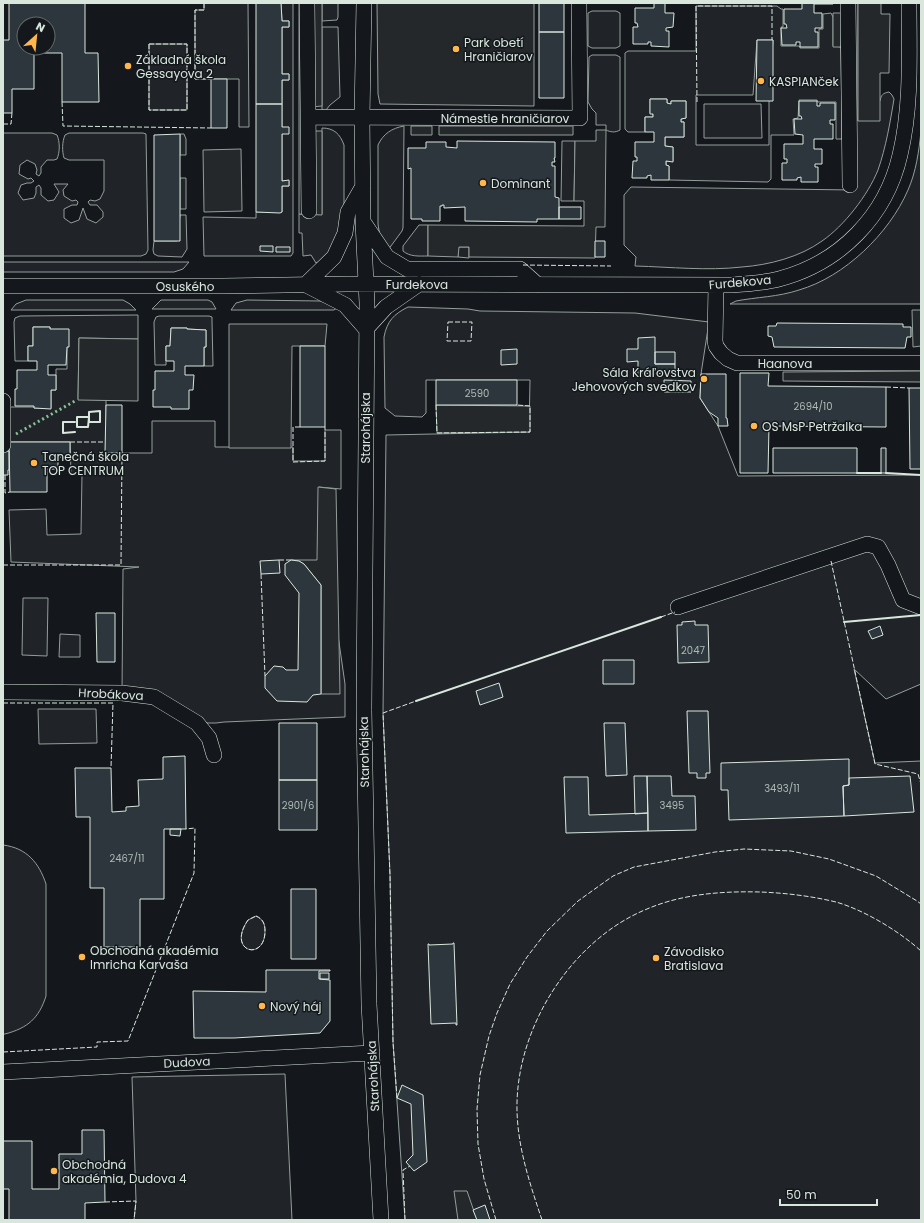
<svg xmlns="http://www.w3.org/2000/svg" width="924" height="1223" viewBox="0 0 924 1223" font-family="Poppins,sans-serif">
	<rect width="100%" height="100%" fill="#14181c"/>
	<path fill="#202428" stroke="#939e99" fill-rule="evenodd" d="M204,3H248L249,127H239V79H195V10H204Z
		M281,3H293V253L291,256H204L203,217L256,218V212H282V186H289V181H282V80H289V74H282V27H289V21H282Z
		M322,3H338V17L337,20L322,21Z
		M854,3H858V121L880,101C881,95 883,93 889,92L892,95L894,99C890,123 886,147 878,170C868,195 844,226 822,241C800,257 769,265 742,267C707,271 671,267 635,266L636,257L624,245V195L631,187L854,190Z
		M696,6H777L781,9H783V27H781V46H799L800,48H819V29H823V14L831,13L833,17V46L841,47L842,139H836V102H818L817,100H799L798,118L793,119L794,135H771V179L768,182L669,180V166L666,165V161H673V147L665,146V137H684V122H681V119L686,118V101H671V104L667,103V99H650V113L653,114V117H645V132H628L625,129V53L628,51H696ZM757,40H773L769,101V145H696V95H753Z
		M592,11H616L620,13V46L616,48H592L588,46V13Z
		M322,27H338L340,97L330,105L326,110H322Z
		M149,44H187V110H149Z
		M592,55H616L620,57V130C615,133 610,132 606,130V125H596V113L592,109L588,102L589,57Z
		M704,104H761L762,138H704Z
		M404,126L403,228L402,231L388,250L380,237L378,224V145C383,134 392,128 404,126Z
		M322,128C334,128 340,134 344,145V217L327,258L316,263L311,255L303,256L302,233H299V214H322Z
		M921,131V304H730L736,301C757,297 778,297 799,290C844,277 889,234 908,190C916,172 919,151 921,131Z
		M3,133H52L57,135C60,142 60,152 57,159L54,160H47L41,167V173L39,176L36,174L37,170L35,164L27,160L20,165L19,174L28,179L31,178L34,181L31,183H27L21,185L18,193L23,200L34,198L36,193V187L39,185L41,188V195L48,201L54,200L59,192L54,184H68L63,190L64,196L72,201L76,200L78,202L77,205H72L64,209V218L71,223L79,220L83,208L87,219L96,223L103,217V212L97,205H90L88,202L90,200L95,201L100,199L104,191V160H69L64,158C62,151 62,142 65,135L69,133H143L146,134L148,250L146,254L141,256H3Z
		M180,134H184L186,139V155H180Z
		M562,141H575L574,201H561Z
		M180,178H186V209H180Z
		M180,215H186L187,249L182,257L158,256L154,254L153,250L154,241H177Z
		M419,225H428V256C419,256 410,257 403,251V246Z
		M458,247H469V258L458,257Z
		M3,262H189L183,269L174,272H3Z
		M26,300H123L130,304L136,310H11L16,304Z
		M161,300H208L212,302L216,309H152Z
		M247,300L321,301L337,308L334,310H231L236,303Z
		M408,307L468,309L480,311L635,313L709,322L701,374L700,398L718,426L738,476L921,475V684L886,699L854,669L875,763L921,761V1220H405L393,1042L390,875L383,713L386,435L529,432L530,380H426V413L422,417L395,416L385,408L384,337C387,321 394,314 408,307Z
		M138,315V339L79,338L78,399L106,400V453H152V421H215V447H293V461H325V430H341V489L319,487L318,545H325L345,684V717L224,722L216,723H197L154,697L122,693L123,569L139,567L11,562L9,510L46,509L47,535L81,534L82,474H71L70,442H9V407H34V408H51V390H56V369H67V347L50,329V327H33V346H28V361H15L14,322L15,318L20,316Z
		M159,316H209L212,317V321L213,366H204V347H206V330L187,329V328H171L170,346H166V365H155L154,322L156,317Z
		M23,598H48L47,656L22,655Z
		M60,634L80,635V657H59Z
		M38,709H96L97,743L39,744Z
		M3,845C27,848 39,863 46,884V996C39,1018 28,1028 5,1034H3Z
		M256,916C263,919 265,924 265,931C265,962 226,952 248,920Z
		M285,1074L292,1220H134L136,1201L132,1077Z"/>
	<path fill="#24282b" stroke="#939e99" d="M299,3H305L306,131H322V215L299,214Z
		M312,3H322V106L311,107Z
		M377,3H534V106L380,104L378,94Z
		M858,3H881V14H890L889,73H880V121H858Z
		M833,13H842L841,47H833Z
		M411,126H432V135H411Z
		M439,126H573V135H439Z
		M596,130H606L605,227H596L595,258L469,257V247H459L458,257L428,256V225L584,226V201H574L575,141H596Z
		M241,149L242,211L204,212L203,150Z
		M912,310H921V346L913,347Z
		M229,324H327L325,346H292L291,448H229Z
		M79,338L138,339V401L78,400Z
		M921,371V382L783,381V372Z
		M436,405L530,406V432L437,433Z
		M318,487L336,489L340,694H321V585L304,564L299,561L291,560H317Z
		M454,1191H467L477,1220H458Z"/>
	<path fill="#2c363c" stroke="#d8e6dc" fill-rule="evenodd" d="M9,3H85V53H98L99,102H62V53H34V89H12V113H3V40H9ZM24,24H48V48H24Z
		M256,3H281L282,21H289V27H282V74H289V80H282V104H256Z
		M539,3H564V32H539Z
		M654,3H680H665V13H674L673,27L666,28V31H669V47L651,46V42H648V44H633V27H638L637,23H635V8H654Z
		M802,3H833V4H814V13H822V28H815V32H818V47H800V42H796V45H782L781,28H787L786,24H784V9H802Z
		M539,32H564V98H539Z
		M757,40H773V101H756Z
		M211,79H227V128H211Z
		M650,99H667V103L671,104V101H686V118L681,119V122H684V137H665V146L673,147V162L666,161V165L669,166V180H651V175L647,176V178H632L633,161H637V157H635V142H654V132H645V117H653V114H650Z
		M799,101H817V106H820V103H835V120H830V124H833V139H814V149H822V164H815V167H818V182H801V177L797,178V180H782V163H787V159H784V144H803V135L795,134L794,119H802L801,116H799Z
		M256,104H282V127H289V134H282V181L289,180V186H282V212L280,213L256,212Z
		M180,134V241H154V135Z
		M457,141L555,142V158H554L555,162H552V166H555V197L559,198V219H537V222L465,221V207L444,208V205H442V206H440V221H422V219H411V168L408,169V148H426V142H446V147L457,148Z
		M559,207H581V219H559Z
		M595,241H605V257H595Z
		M260,246H273V252L260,251Z
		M276,247H290V252H276Z
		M777,323L903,324V327H911V337H907L905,348L774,347L772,337L768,336V326H776Z
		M33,327H50V329H69V347H67L66,365H48V375H56V390H51V409L34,408V406H15V389H17V370H37V361H28V346H33Z
		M171,328H187V329L206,330V347H204V366H185V375H194L193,390H189V409H171V407H153V390H155V371H174V361H166V346H170Z
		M655,337V364H675V374L638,373V361L627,362V349H638V338Z
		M300,346H325V427H300Z
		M517,349V364L501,365V350Z
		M655,352H675V364H655Z
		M740,373H769L768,386L886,387V427L769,426L768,473H740Z
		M701,374H726V418H727L728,426H718V418L709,412L700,398Z
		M436,380H517V405H436Z
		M664,380L691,381V392H664Z
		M909,388H921V469H910Z
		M106,405H122V453H105Z
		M9,442H70V457H58V469H47V492H10Z
		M773,448H857V473H773Z
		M881,448H886V473H881Z
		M3,451H9V470H8V475H3Z
		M279,560L280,573L261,574L260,561Z
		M291,560L299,561L304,564L321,585V694L313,695L307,702L277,701L265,688V676L274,666L283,667L286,670H298L299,593L285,575V564Z
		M96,613H115V662H97Z
		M695,621V625H708L709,662L678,663L677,625H682V622Z
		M880,626L883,635L872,639L868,631Z
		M603,660H634V684H603Z
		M499,683L503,697L480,705L476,691Z
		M687,711H708L710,773H706V778H697V773H689Z
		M279,723H317V780H279Z
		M604,723H625L627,775L606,776Z
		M185,756L186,829H164V899H140V947H104V888H90V817H76L75,768H111L112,812L126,811V807L139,806L138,780L163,779V757Z
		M849,759V785L843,786L844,816L729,820L728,790H721V763Z
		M634,776H647L648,813L635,814Z
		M647,776H671L672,796H695L696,830L648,831Z
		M910,776L914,812L844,816L843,786L849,785V778Z
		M564,777H588L589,815L648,813V831L566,833Z
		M279,780H317V830H279Z
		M170,829H181L180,836L170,835Z
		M291,889H316V959H291Z
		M453,943H454L457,1025H456V1023L431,1024L428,944H429V945L453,944Z
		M266,970H330V971H319V979L330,980V1021L320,1033L234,1038H194L193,991L266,992Z
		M320,973H329V979H320Z
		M402,1085L423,1095L427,1162L414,1171L406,1162L413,1155L411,1104L397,1098Z
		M82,1130H104L105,1202L85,1203V1220H9V1189H3V1141H32V1189H59V1154H82Z
		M485,1205L490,1220H477L473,1210Z"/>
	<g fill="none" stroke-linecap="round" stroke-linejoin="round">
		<defs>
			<path id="minor" d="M307,3L309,211
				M364,3L362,117L363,222L367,303L364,710L369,1004L381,1220
				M848,3L850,185
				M308,117L580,118L579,3
				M364,223L387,257L407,269H520L538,285
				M306,284L334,257L345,233L348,212L363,186
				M716,285L715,341L716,346L721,353L728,359L737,363H921
				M3,286H223L347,284L731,285C747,284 764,283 779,279C840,263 886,216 900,155C912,105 909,53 909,3
				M308,286L345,305L366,329
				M366,329L386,307L419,284
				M3,401V445
				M678,607L867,544L878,547L888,565L903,600L921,607
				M3,692L122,693L154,697L197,723L209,738L214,755
				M3,1072L372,1053"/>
		</defs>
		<use href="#minor" stroke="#d8e6dc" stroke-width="16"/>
		<use href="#minor" stroke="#14181c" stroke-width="15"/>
		<path stroke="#8ac095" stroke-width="3" stroke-dasharray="2 3" stroke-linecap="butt" d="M16,434L75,401"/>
		<path stroke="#d8e6dc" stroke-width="1" stroke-dasharray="5 2" stroke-linecap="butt" d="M204,3V10H195V79H211
			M149,44H187V110H149Z
			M62,102L63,126L211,128
			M697,102L696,6H772V40
			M3,124H11L12,113
			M523,265L611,266
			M448,322H472L471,341H447Z
			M886,387L909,388
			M436,405L437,433L530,432V406L517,405
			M300,427H293V462L325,461V427
			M70,442H105
			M5,475V493L10,492
			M279,560H291
			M831,561L875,764L918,774L921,784
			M3,565H121L122,453
			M261,574L265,676
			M661,617L675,612
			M3,703H113L111,768
			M256,916C263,919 265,924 265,931C265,962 226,952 248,920Z
			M3,1052L97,1047V1042L128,1041L194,873L195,828L186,829
			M397,1098L393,1042L390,875L383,713L416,701
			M105,1202L136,1201L134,1220
			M405,1220L403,1170L410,1166
			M496,1220L484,1179L478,1144L477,1109L480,1075L489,1036L497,1013L510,984L527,957L547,931L578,901L613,876L634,867L715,852L744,849L791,851L829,859L876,876L917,901L921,904
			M542,1220C530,1184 518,1149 517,1111C515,1029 571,940 647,909C682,894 722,891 760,892C786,893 811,896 836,902C864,910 899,931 921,951"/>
		<path stroke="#d8e6dc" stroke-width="2" d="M100,411V422H89V412Z
			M77,417H89L88,427H77Z
			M75,422H63V433L75,432
			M857,473H881
			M886,473L921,475
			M844,622L921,615
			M416,701L661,617"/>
	</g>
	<g fill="#ffb74d" stroke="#14181c" stroke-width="1.5">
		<circle cx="456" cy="49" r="4"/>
		<circle cx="128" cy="66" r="4"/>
		<circle cx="761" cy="81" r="4"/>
		<circle cx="483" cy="183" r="4"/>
		<circle cx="704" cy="379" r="4"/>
		<circle cx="754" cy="426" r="4"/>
		<circle cx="34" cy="463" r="4"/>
		<circle cx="82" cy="957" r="4"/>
		<circle cx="656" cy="958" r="4"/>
		<circle cx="262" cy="1006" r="4"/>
		<circle cx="54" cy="1171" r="4"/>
	</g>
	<g text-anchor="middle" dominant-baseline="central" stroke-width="3" stroke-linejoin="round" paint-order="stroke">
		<g font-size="10" fill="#adbab4">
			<text x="477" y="393">2590</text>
			<text x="813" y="406">2694/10</text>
			<text x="693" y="650">2047</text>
			<text x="782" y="788">3493/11</text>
			<text x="298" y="805">2901/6</text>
			<text x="672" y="805">3495</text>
			<text x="127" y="858">2467/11</text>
		</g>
		<g font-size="12" fill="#d8e6dc" stroke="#14181c" text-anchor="start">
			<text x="464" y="42">Park obetí<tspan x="464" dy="14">Hraničiarov</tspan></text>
			<text x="136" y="59">Základná škola<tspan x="136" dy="14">Gessayova 2</tspan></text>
			<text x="769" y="81">KASPIANček</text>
			<text x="491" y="183">Dominant</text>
			<text x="696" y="372" text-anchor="end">Sála Kráľovstva<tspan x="696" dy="14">Jehovových svedkov</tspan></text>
			<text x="762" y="426">OS MsP Petržalka</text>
			<text x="42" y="456">Tanečná škola<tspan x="42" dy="14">TOP CENTRUM</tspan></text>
			<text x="90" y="950">Obchodná akadémia<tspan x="90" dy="14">Imricha Karvaša</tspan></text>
			<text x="664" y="951">Závodisko<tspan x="664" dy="14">Bratislava</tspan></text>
			<text x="270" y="1006">Nový háj</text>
			<text x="62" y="1164">Obchodná<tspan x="62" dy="14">akadémia, Dudova 4</tspan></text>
		</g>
		<g font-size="12" fill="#d8e6dc" stroke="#14181c">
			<text x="505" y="118">Námestie hraničiarov</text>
			<text transform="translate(740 282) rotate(-5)">Furdekova</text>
			<text x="417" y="284">Furdekova</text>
			<text x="185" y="286">Osuského</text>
			<text x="785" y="363">Haanova</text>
			<text transform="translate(365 428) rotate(-90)">Starohájska</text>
			<text transform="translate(111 694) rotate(3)">Hrobákova</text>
			<text transform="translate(364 752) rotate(-91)">Starohájska</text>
			<text transform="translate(187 1062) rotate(-3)">Dudova</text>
			<text transform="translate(373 1076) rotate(-93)">Starohájska</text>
		</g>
	</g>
	<rect width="924" height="1223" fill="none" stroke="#d8e6dc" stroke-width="8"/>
	<g transform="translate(36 36) rotate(27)"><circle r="19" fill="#14181c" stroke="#626a69"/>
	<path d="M0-3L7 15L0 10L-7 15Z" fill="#ffb74d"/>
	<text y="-6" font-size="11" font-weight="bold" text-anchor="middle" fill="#d8e6dc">N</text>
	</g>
	<path d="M780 1199v6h97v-6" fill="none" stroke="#d8e6dc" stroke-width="2"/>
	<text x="786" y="1199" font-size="12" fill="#d8e6dc" stroke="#14181c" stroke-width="3" paint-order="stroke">50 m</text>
</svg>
